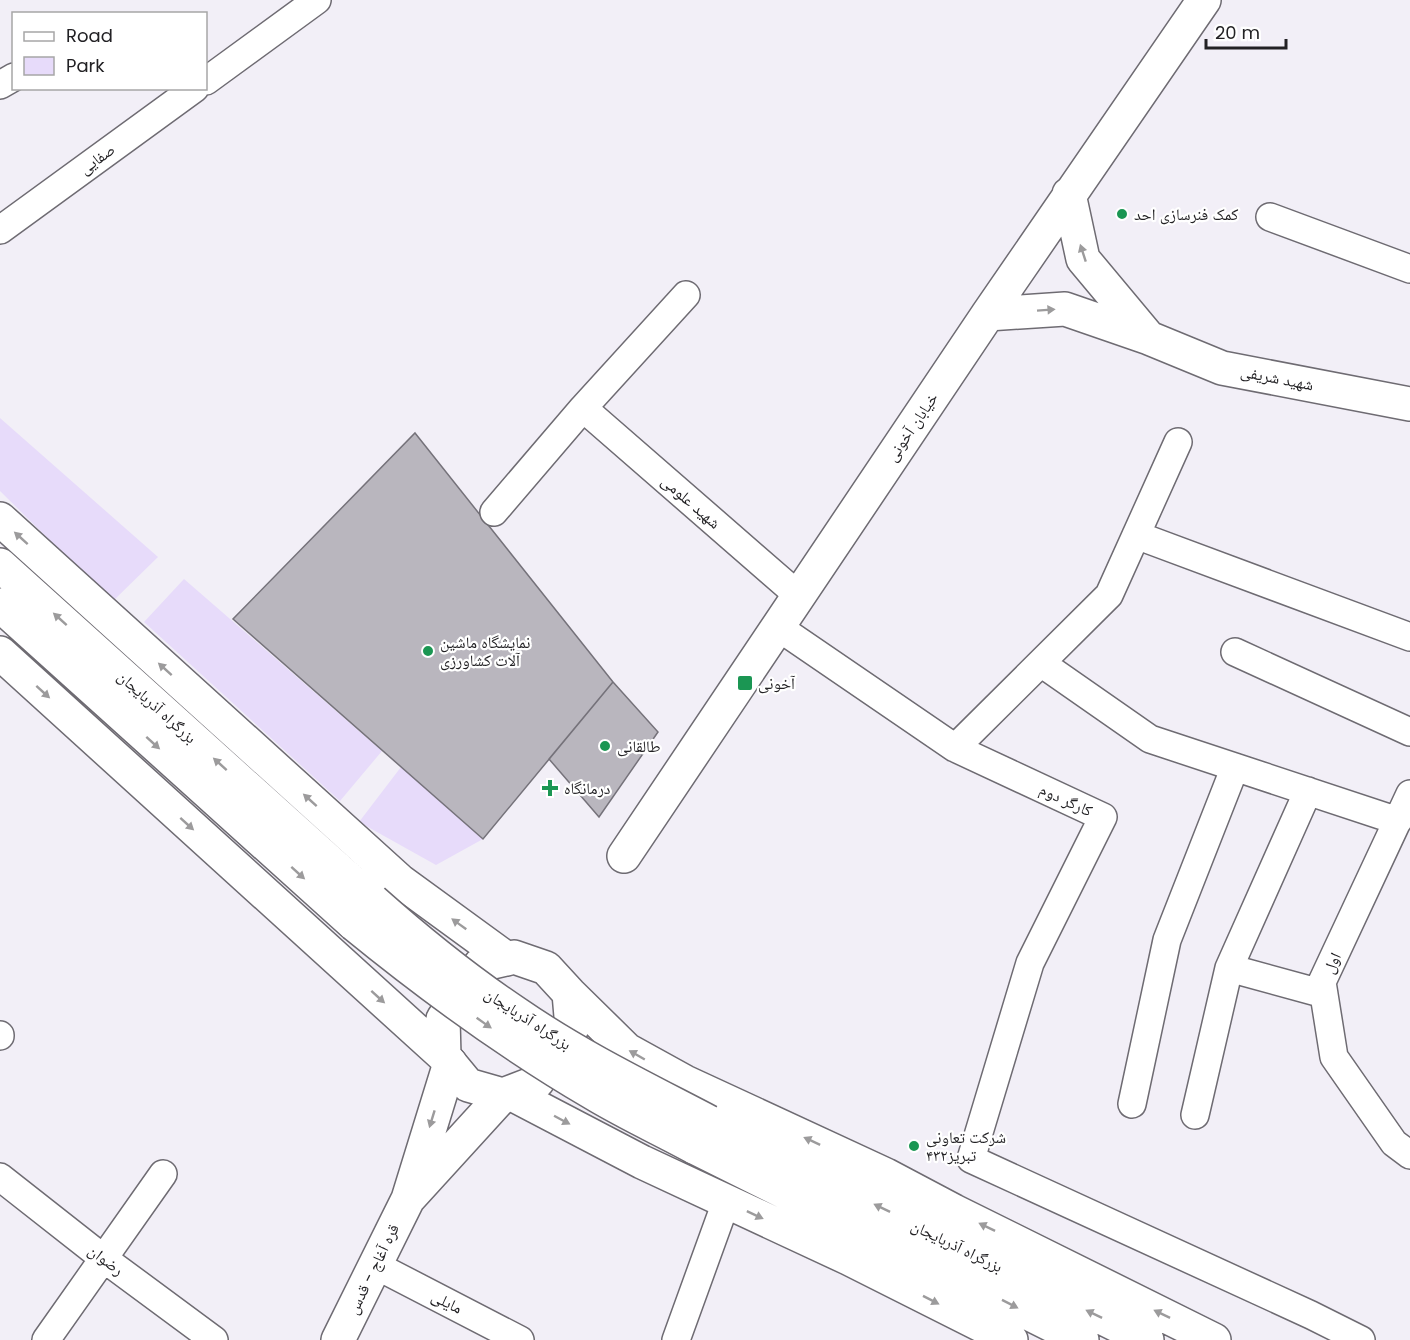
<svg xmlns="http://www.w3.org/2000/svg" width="1410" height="1340" viewBox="0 0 1410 1340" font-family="Poppins,'Noto Naskh Arabic',sans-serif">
	<rect width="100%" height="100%" fill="#f2eff7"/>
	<path fill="#e7dbfa" d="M0,418L158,557L112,602L0,491Z
		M184,579L382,751L340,801L144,622Z
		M401,767L483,839L436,865L359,822Z"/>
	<path fill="#b9b6be" stroke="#75727a" stroke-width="1.5" d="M415,433L613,682L483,839L233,619Z
		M613,682L658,732L599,817L549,759Z"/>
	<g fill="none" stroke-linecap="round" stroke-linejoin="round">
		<defs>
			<path id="minor" d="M206,81L317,0
				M0,85L14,77
				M1270,217L1410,269
				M0,230L195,88
				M583,408L799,596
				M494,512L583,408L686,295
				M1136,535L1410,637
				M778,627L955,748L1103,817L1030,963L971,1159L1311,1315L1361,1340
				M1235,652L1410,732
				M1041,663L1150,739L1398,821
				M955,748L1109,595L1178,442
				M1410,794L1322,982L1334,1057L1394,1143L1410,1155
				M1229,968L1324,994
				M0,1036V1035
				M1132,1104L1167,940L1235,767
				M1195,1115L1229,968L1308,791
				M0,1177L103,1258L214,1340
				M375,1265L520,1340
				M46,1340L163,1174
				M676,1340L726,1202"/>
			<path id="major" d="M988,314L1065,309L1149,338L1083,259L1069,194
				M1149,338L1222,368L1410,404
				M624,856L988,314L1204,0
				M450,1063L408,1199L503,1095
				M338,1340L408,1199"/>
			<path id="highway" d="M0,519L400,881L507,959
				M0,565L373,901
				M0,605L354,924
				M0,653L444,1056
				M514,957L546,968L569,993L572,1028L537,1082L503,1095L468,1085L444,1056L443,1019L480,965Z
				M569,993L627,1050L685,1082L886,1175L954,1211L1214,1340
				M510,1093L642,1162L848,1258L1011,1340
				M709,1122L1147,1340
				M694,1147L1082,1340"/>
		</defs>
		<use href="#minor" stroke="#6e6b72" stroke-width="30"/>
		<use href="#major" stroke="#6e6b72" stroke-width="36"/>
		<use href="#highway" stroke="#6e6b72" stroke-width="36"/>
		<use href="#minor" stroke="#fff" stroke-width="27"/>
		<use href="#major" stroke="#fff" stroke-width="33"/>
		<use href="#highway" stroke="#fff" stroke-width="33"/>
		<defs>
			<path id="highway-bridge" d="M373,901C419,942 466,980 517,1014C578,1056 644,1088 709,1122
				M354,924C430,986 509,1044 593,1093C626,1113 661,1129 694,1147"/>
		</defs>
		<use href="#highway-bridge" stroke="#6e6b72" stroke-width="36" stroke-linecap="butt"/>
		<use href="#highway-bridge" stroke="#fff" stroke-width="33"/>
	</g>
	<defs><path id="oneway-solid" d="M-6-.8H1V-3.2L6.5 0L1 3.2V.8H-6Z" transform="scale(1.5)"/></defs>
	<g fill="#9c9b9c">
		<use href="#oneway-solid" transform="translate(1083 253) rotate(-108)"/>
		<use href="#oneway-solid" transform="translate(1046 310) rotate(-4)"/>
		<use href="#oneway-solid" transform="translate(21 538) rotate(-138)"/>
		<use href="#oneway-solid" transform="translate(60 619) rotate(-138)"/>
		<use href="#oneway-solid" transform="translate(165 669) rotate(-138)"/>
		<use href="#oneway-solid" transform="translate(43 692) rotate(42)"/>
		<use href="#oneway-solid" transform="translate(153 743) rotate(42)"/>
		<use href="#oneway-solid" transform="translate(220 764) rotate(-138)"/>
		<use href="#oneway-solid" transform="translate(310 800) rotate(-138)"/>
		<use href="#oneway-solid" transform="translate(187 824) rotate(42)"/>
		<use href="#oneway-solid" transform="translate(298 873) rotate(42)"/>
		<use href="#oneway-solid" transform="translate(459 924) rotate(-144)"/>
		<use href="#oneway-solid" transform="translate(378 997) rotate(42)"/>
		<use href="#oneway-solid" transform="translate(484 1023) rotate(35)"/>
		<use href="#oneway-solid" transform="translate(637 1055) rotate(-150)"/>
		<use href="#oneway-solid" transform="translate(432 1119) rotate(107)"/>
		<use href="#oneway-solid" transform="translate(562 1120) rotate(28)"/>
		<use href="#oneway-solid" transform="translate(812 1141) rotate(-155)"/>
		<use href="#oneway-solid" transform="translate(882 1208) rotate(-154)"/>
		<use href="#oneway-solid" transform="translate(755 1215) rotate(25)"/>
		<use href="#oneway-solid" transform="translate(987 1227) rotate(-154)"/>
		<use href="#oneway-solid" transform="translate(931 1300) rotate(27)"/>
		<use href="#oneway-solid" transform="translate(1010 1304) rotate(27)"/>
		<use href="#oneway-solid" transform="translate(1094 1314) rotate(-154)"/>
		<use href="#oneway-solid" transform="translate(1162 1314) rotate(-154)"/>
	</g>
	<g fill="#1b9653" stroke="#fff" stroke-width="2">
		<circle cx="1122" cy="214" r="6"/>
		<circle cx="428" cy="651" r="6"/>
		<rect x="737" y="675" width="16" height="16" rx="3"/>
		<circle cx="605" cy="746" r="6"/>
		<path d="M547 779h6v6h6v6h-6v6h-6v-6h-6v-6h6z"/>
		<circle cx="914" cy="1146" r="6"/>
	</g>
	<g text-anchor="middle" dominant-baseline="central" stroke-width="4.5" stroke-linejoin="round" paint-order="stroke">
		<g font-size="16" fill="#222124" stroke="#fff">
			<text transform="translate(97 159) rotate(-36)">صفایی</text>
			<text transform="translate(1277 378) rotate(11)">شهید شریفی</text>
			<text transform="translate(912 427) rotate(-56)">خیابان آخونی</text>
			<text transform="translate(691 502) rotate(41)">شهید علومی</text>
			<text transform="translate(157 707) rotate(42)">بزرگراه آذربایجان</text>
			<text transform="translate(1066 800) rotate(25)">کارگر دوم</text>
			<text transform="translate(1332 963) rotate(-65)">اول</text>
			<text transform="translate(528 1019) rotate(33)">بزرگراه آذربایجان</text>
			<text transform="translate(957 1246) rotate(26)">بزرگراه آذربایجان</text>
			<text transform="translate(106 1260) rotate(37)">رضوان</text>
			<text transform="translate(373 1269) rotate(-64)">قره آغاج - قدس</text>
			<text transform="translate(447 1302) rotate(27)">مایلی</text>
		</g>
		<g font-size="16" fill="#222124" stroke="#fff" text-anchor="start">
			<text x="1134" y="214">کمک فنرسازی احد</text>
			<text x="440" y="642">نمایشگاه ماشین<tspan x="440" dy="18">آلات کشاورزی</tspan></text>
			<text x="758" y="683">آخونی</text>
			<text x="617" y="746">طالقانی</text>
			<text x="564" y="788">درمانگاه</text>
			<text x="926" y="1137">شرکت تعاونی<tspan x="926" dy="18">۴۳۲تبریز</tspan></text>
		</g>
	</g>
	<rect x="12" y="12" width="195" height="78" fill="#ffffff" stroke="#a7a6a7" stroke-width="1.5"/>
	<rect x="24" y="32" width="30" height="9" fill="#ffffff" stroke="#a7a6a7" stroke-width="1.5"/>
	<text x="66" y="42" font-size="18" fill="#222124">Road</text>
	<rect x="24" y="57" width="30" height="18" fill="#e7dbfa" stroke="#a7a6a7" stroke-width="1.5"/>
	<text x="66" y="72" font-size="18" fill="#222124">Park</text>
	<path d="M1206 39v9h80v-9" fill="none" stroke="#222124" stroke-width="3"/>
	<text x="1215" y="39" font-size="18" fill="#222124" stroke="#ffffff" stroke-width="4.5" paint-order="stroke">20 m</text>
</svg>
